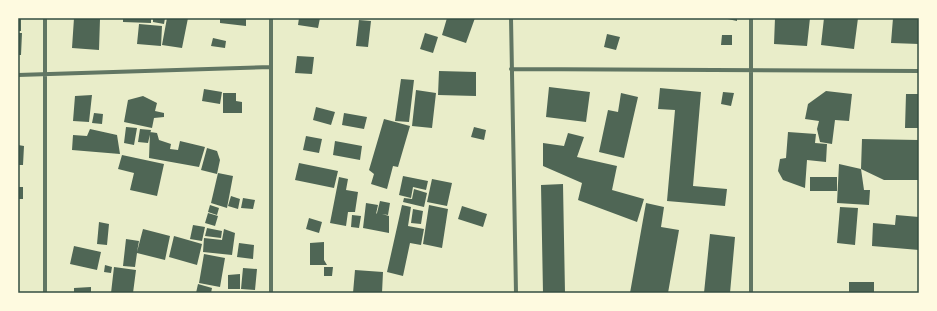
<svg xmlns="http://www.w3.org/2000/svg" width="937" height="311" viewBox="0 0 937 311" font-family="'Varela Round',sans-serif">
	<rect width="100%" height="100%" fill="#e9edc9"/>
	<path fill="#4f6655" d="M18,18H21V31H18Z
		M74,18L100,19L99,50L72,48Z
		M123,18H151V23L123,22Z
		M153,18H165L164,24L153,22Z
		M167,18H188L182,48L162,45Z
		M220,18H246V26L220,23Z
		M299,18H320L318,28L298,25Z
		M447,18H475L466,43L442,35Z
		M723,18H737V21Z
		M775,18H810L807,46L774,44Z
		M824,18H858L854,49L821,45Z
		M893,18H919V44L891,43Z
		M359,20L371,21L368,47L356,46Z
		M139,24L162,26L161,46L137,44Z
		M18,33H22L21,55H18Z
		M425,33L438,37L433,53L420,49Z
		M607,34L620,37L616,50L604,47Z
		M722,35H732V45H721Z
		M213,38L226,41L225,48L211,46Z
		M297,56L314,57L312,74L295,73Z
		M439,71L476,72V96L438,95Z
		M401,79L414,80L409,122L395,121Z
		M549,87L590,92L586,122L546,117Z
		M660,88L701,92L693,186L727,189L725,206L667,201L675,110L658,109Z
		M204,89L222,92L220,104L202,101Z
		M416,90L436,93L432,128L412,126Z
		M826,91L852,94L849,121L835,120L832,144L820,142L817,129L819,121L805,119L808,104Z
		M723,92L734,93L731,106L721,104Z
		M223,93H236V101L242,102V113H223Z
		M621,93L638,97L624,158L599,152L608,110L618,112Z
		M906,94H919V128H905Z
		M92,95L89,122L73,121L75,96Z
		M143,96L157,103L155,111L164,113V117L154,118L152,128L124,122L128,100Z
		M316,107L335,112L331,125L313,120Z
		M94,113L103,114L102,124L92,123Z
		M344,113L367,117L364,129L342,125Z
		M384,119L410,126L398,167L393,166L387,189L371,184L374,174L369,170Z
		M126,127L137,128L134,145L124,143Z
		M474,127L486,130L484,140L471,137Z
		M90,129L117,135L120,154L72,150L73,135L87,136Z
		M140,129L151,130L148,143L138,142Z
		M150,132L157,133L159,140L171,144L170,149L178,150L180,141L205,147L199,167L149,158Z
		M788,132L816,134L815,143L827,144L826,162L807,160L805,188L783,180L778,171L780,159L786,158Z
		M568,133L584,137L577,157L617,166L612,190L644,199L637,222L578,200L582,183L543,166V143L564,146Z
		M306,136L322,139L319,153L303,150Z
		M862,139L919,140V180H884L861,169L864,190H870L869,205L837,203L839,164L861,169Z
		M335,141L362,146L360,160L333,155Z
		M18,145L24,146L23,165H18Z
		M207,148L217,151L220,160L217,174L201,170Z
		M122,155L164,164L157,196L130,190L134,173L118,169Z
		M299,163L338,171L334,188L295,180Z
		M218,173L233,176L227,208L211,203Z
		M403,176L428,181L426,190L413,187L411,198L399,195Z
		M339,177L348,179L346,190L358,192L355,212H348L346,226L330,223Z
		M810,177H837V191H810Z
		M432,179L452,183L447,206L427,202Z
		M563,184L565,293H543L541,185Z
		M18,187H23V199H18Z
		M414,189L427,193L424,207L403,202L404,198L412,199Z
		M231,196L240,199L238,209L228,206Z
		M243,198L255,200L253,209L241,208Z
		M380,201L390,203L388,215L382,214L389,216V233L363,228L366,203L378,205L376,214L377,213Z
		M646,203L664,207L661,227L679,230L668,293H630Z
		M210,205L219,208L217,215L208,212Z
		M402,205L411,207L408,226L424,229L421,245L410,243L403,276L387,272Z
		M429,205L448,209L442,248L423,244Z
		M462,206L487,214L483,227L458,219Z
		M840,207L858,208L855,245L837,243Z
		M413,209L423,211L421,224L411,223Z
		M208,213L218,216L215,226L205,223Z
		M352,215L361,216L359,228L351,227Z
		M896,215L919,217V250L872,246L873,223L895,225Z
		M309,218L322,222L319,233L306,229Z
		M99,222L109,224L107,245L97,244Z
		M193,225L205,227L202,241L190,239Z
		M207,228L222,231L221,238L205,236Z
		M143,229L170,236L165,260L137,253L135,267L123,266L126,239L139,241L137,252Z
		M224,229L235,233L232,255L203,252L204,238L222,240Z
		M710,234L735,237L730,293H704Z
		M174,236L202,244L197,265L169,257Z
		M324,242V260L327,265H310V243Z
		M239,243L254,245L253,259L237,257Z
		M74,246L101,252L97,270L70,264Z
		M204,254L225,258L220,287L199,283Z
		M105,265L112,267L111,273L104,272Z
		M114,267L136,270L133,293H111Z
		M324,267H333L332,276H324Z
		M243,268L257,269L255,290L241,289Z
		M355,270L383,272L382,293H353Z
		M240,274V289H228V275Z
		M849,282H874V293H849Z
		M198,284L212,288L211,293H196Z
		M91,287V293H74V288Z"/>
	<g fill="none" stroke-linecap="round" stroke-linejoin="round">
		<path stroke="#617663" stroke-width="4" d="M271,18V293
			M511,18L516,293
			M751,18V293
			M511,69L919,71
			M18,75L271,67
			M45,293V18"/>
	</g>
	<rect width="937" height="311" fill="none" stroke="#fefae0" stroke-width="38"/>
	<rect x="19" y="19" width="899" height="273" fill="none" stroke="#344e41" stroke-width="1.5"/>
</svg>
